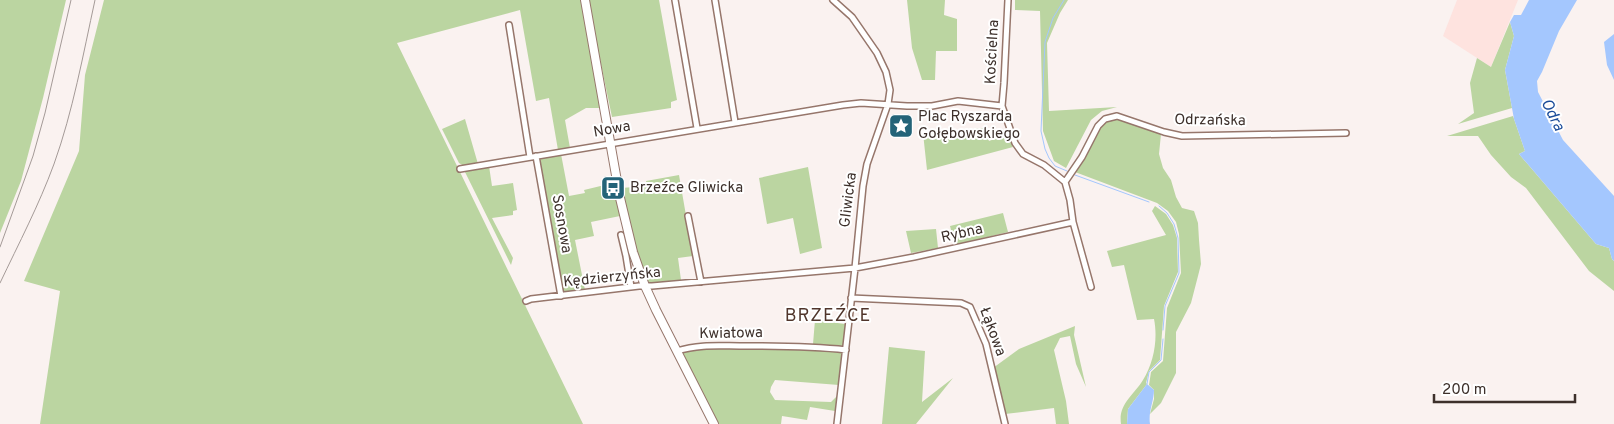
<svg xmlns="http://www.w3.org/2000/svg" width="1614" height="424" viewBox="0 0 1614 424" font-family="Overpass,sans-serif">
	<rect width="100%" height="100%" fill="#faf2f0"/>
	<path fill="#fee3df" d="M1457,0H1518L1491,67L1443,36Z"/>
	<path fill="#bbd5a1" d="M0,0H66L43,98L21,181L0,233Z
		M104,0H581L601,108H586L565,120L570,148L558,150L549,98L536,101L520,10L397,43L583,424H40L60,291L24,281L79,151L85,75Z
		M586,0H659L677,100L671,102V108L612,117L588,2Z
		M907,0H945L944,15L957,19V51H936L935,80H922L912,48Z
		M1015,0H1068L1060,13L1047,43L1049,111L1117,107L1102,111L1091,120L1066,168L1054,161L1043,131L1040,11L1015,10Z
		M1510,22L1514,36L1505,70L1512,108L1458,124L1474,113L1470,83L1477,58L1491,67Z
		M1513,116L1525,151L1519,154L1596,244L1609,248L1612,259L1614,261V291L1589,271L1526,188L1511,177L1491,155L1478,136H1447Z
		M1117,118L1161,134L1159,154L1163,168L1171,180L1176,197L1182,208L1194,211L1198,223L1199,240L1201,264L1198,276L1191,303L1176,332V373L1161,403L1150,414L1154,399V390L1149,385L1151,372L1163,361L1167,308L1181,273L1179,234L1176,222L1168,211L1157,203L1075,172L1100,127L1106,121Z
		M465,119L478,164L464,166L459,163L442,129Z
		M984,128L989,141L1008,134L1013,147L927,170L923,133Z
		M561,154L569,196L585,193L584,190L613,183L620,216L591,222L594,236L575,240L585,290L563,292L553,244L539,158Z
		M489,166L492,186L513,183L517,210L513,211V215L492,218L513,258L511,265L464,170Z
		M808,167L822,248L800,254L793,218L767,224L759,178Z
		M679,175L693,256L678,258L681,280L649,283L638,259L621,188L647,186L646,181Z
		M1155,206L1166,214L1173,225L1177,238L1178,272L1164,306L1160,360L1149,371L1146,383L1147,384L1128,409L1127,424H1121C1118,404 1134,395 1143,380C1154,362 1158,339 1154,319L1137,320L1124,265L1112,267L1107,251L1166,235L1152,211Z
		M1003,213L1008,232L955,245L950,226Z
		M936,229L938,248L911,253L906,231Z
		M815,320L845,324L844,347L813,344Z
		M1075,326L1074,335L1086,387L1076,364L1070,336L1060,338L1054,350L1066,401L1069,424H1056L1054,408L1005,414L993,368L1019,349Z
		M713,347L817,349L843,352L839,385L775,380L771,387L770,392L775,400L831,402L837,396L835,411L810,407L807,420L782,416L781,424H717L681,353L690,349Z
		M889,347L925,351L922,402L953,378L916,424H882Z"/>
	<path fill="#a4c7fe" d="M1529,0H1577L1559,31L1542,72L1537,81L1538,92L1563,140L1614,196V261L1612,259L1609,248L1596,244L1519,154L1525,151L1514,119L1505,70L1514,36L1510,22L1514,15H1521Z
		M1614,34V80L1607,65L1604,42Z
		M1147,384L1154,390C1154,401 1148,412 1150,424H1127L1128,409Z"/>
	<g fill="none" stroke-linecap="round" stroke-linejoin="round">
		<path stroke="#a4c7fe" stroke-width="1" d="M1064,0L1053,18L1045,42L1041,131L1045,149L1049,158L1055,166L1067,171
			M1075,175L1149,202
			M1159,206L1167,213L1174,224L1178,238L1179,273L1165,306L1163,330
			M1147,384L1149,372L1161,360L1163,339"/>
		<defs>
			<path id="minor" d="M675,0L697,128
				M715,0L735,122
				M833,0L852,17L877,53L886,72L890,90L888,104L867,164L863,186L855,268L837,424
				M1008,0L1004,83L1002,106L1015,143L1023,154L1044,165L1065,182
				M509,25L530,157
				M536,156L561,296
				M460,169L843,105L861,103L907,106H932L958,101L1002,106
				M1065,182L1082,157L1098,126L1105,119L1117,116L1164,132L1182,136L1346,133
				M688,216L701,282
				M1073,222L1091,287
				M621,235L626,256L631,287
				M851,298L961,303L970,307L986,344L1005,424
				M526,301L531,299L639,286H652L855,268L914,257L1073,222L1070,200L1065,182
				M677,351C699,344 719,346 742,346C777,346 811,346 846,350"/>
			<path id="secondary" d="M585,0L620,198L633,252L645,286L656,310L714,424"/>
		</defs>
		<use href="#minor" stroke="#96766b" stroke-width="8"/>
		<use href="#secondary" stroke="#96766b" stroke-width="10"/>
		<use href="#minor" stroke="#fff" stroke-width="5"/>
		<use href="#secondary" stroke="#fff" stroke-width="8"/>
		<path stroke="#a49a97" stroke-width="1" d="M0,247L33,156L45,113L71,0
			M0,283C19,243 39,205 54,164C73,111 83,55 95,0"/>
	</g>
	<defs>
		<symbol id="sight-square" viewBox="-11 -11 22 22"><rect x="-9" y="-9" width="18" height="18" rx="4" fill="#236378" stroke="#fff"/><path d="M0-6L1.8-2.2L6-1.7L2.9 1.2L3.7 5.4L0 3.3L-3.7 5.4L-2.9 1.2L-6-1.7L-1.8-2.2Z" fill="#fff"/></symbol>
		<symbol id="bus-square" viewBox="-11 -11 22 22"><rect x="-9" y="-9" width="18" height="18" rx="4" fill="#236378" stroke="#fff"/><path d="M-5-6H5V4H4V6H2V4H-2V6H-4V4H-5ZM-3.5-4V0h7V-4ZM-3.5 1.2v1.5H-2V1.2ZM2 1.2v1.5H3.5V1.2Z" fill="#fff"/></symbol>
	</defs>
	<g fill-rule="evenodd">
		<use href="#sight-square" x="887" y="112" width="28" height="28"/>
		<use href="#bus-square" x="599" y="174" width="28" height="28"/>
	</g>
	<g text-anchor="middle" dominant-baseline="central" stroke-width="4" stroke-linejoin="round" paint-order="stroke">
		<g font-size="15" fill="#3d302b" stroke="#fff">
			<text transform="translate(993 52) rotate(-87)">Kościelna</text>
			<text transform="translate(1210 121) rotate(1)">Odrzańska</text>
			<text transform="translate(612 130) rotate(-10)">Nowa</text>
			<text transform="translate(849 200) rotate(-83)">Gliwicka</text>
			<text transform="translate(561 224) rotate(80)">Sosnowa</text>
			<text transform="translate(962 234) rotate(-13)">Rybna</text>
			<text transform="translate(612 278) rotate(-6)">Kędzierzyńska</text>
			<text transform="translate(992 332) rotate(70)">Łąkowa</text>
			<text transform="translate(731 334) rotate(-1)">Kwiatowa</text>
		</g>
		<g font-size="15" fill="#3d302b" stroke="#fff" text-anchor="start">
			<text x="918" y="117">Plac Ryszarda<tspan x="918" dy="17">Gołębowskiego</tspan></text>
			<text x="630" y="188">Brzeźce Gliwicka</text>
		</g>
		<g font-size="16" font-style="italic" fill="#1a4b99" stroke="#fff">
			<text transform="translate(1552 115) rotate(64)">Odra</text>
		</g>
		<g font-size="18" letter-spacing="1" fill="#50352b" stroke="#fff">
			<text x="828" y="316">BRZEŹCE</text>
		</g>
	</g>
	<path d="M1434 394v8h141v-8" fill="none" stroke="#3d302b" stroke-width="2.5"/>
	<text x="1442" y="394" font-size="15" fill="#3d302b" stroke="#ffffff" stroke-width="4" paint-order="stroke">200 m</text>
</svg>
